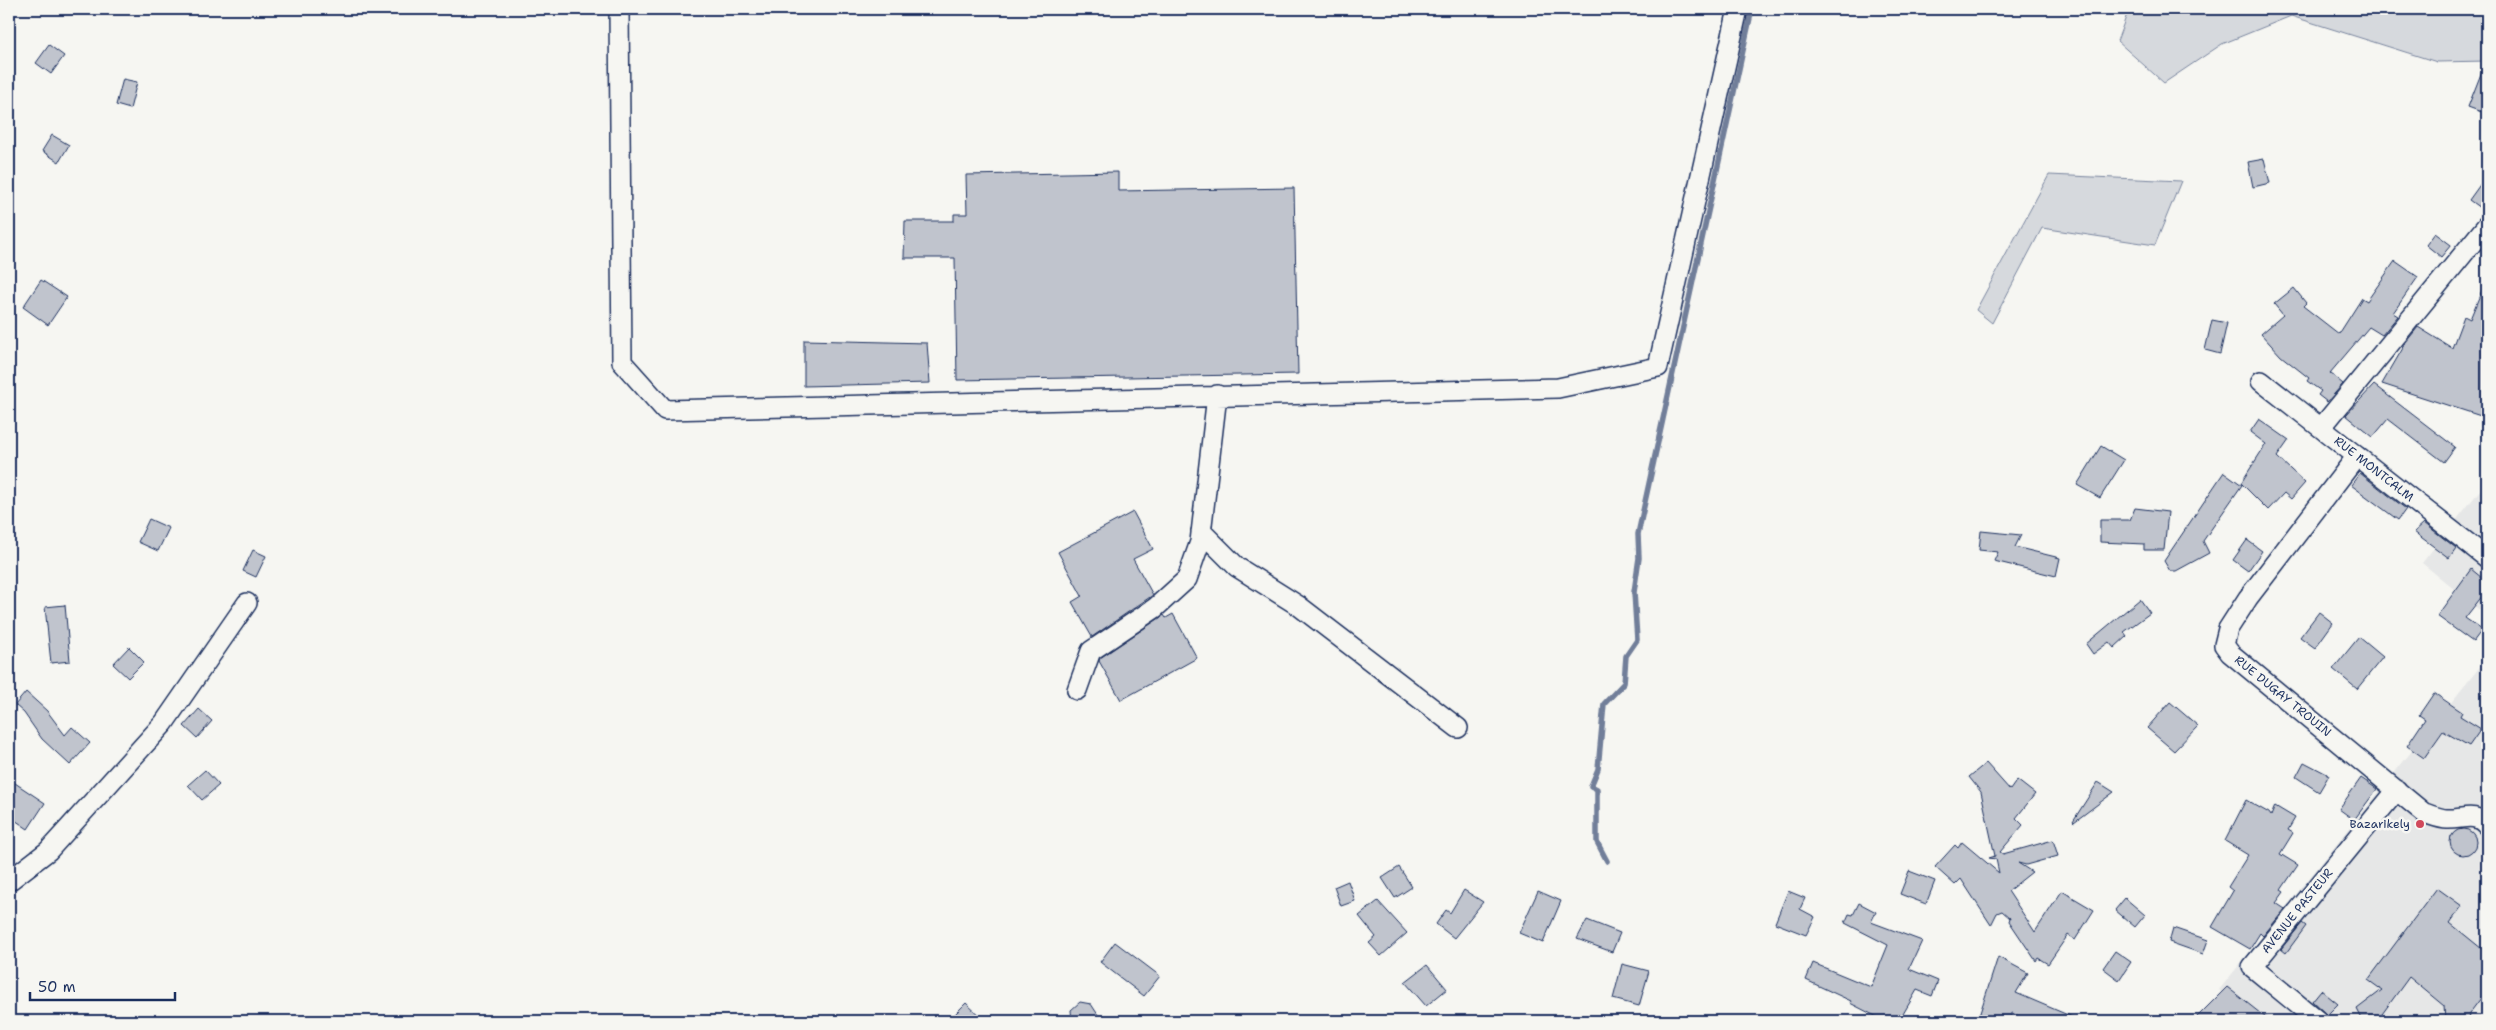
<svg xmlns="http://www.w3.org/2000/svg" width="2496" height="1030" viewBox="0 0 2496 1030" font-family="'Shantell Sans',sans-serif">
	<rect width="100%" height="100%" fill="#f6f6f2"/>
	<filter id="ink" filterUnits="userSpaceOnUse"><feTurbulence type="fractalNoise" baseFrequency=".02" numOctaves="2"/><feDisplacementMap in="SourceGraphic" scale="10" xChannelSelector="R" yChannelSelector="G"/><feConvolveMatrix kernelMatrix="1 2 1 2 8 2 1 2 1" color-interpolation-filters="sRGB"/></filter>
	<g filter="url(#ink)">
		<path fill="#e6e7e7" d="M2481,489L2487,494V616L2422,563Z
			M2487,658V1021H2258L2219,990Z"/>
		<path fill="#d6d9dd" stroke="#78849e" d="M2129,9H2487V61L2437,62L2291,16L2222,44L2164,83L2117,41Z
			M2049,175L2181,181L2155,245L2042,228L1992,323L1976,310Z"/>
		<g fill="none" stroke-linecap="round" stroke-linejoin="round">
			<path stroke="#717e99" stroke-width="5.5" d="M1607,861L1597,842V789L1591,786L1598,769L1604,704L1624,683L1626,656L1637,640L1634,592L1639,558L1638,534L1752,9"/>
		</g>
		<path fill="#c0c4cd" stroke="#1b2f5e" d="M49,45L64,56L51,74L36,63Z
			M2486,61H2487V114L2468,107Z
			M123,79L137,82L130,109L116,105Z
			M52,135L69,145L59,162L42,151Z
			M2264,159L2270,183L2253,187L2248,162Z
			M1118,172V191L1294,188L1298,374L957,380L955,258H904L905,221H954V214H967L966,175Z
			M2487,175V213L2469,200Z
			M2435,233L2451,245L2441,257L2426,245Z
			M2395,261L2418,277L2393,313L2398,316L2382,335L2369,327L2330,373L2343,384L2327,402L2318,395L2321,391L2307,381L2309,378L2281,356L2261,334L2283,315L2274,304L2294,288L2306,303L2303,306L2339,334L2362,298L2367,301Z
			M2487,278V418L2382,384L2403,348L2402,347L2418,327L2452,348L2464,316L2470,319Z
			M41,280L67,297L48,325L23,307Z
			M2212,320L2227,323L2220,354L2205,350Z
			M804,340L927,343L930,383L804,386Z
			M2374,385L2455,447L2444,462L2388,419L2373,437L2346,415Z
			M2259,419L2289,440L2277,457L2305,483L2291,499L2284,493L2268,510L2241,483L2266,444L2250,432Z
			M2101,446L2124,460L2100,498L2077,485Z
			M2224,472L2242,485L2203,541L2209,553L2176,571H2170L2164,561Z
			M2360,473L2406,509L2398,520L2351,485Z
			M2135,508L2168,512L2164,550H2144V544L2100,542V520H2130Z
			M1133,512L1153,549L1133,559L1153,595L1092,637L1072,602L1082,596L1058,552Z
			M149,519L169,528L158,551L138,542Z
			M2424,523L2456,548L2449,558L2414,532Z
			M1981,531L2021,535L2015,547L2060,558L2056,576L1994,561L1998,552L1979,550Z
			M2247,540L2262,551L2248,571L2233,560Z
			M253,550L266,556L256,577L243,571Z
			M2471,569L2487,582V590L2465,618L2482,630L2473,642L2437,616Z
			M2140,599L2150,613L2124,632L2127,636L2114,648L2109,642L2093,654L2086,644Z
			M65,605L70,661L51,663L45,607Z
			M2319,612L2333,623L2315,648L2300,637Z
			M1173,614L1197,658L1121,700L1099,661L1100,658L1164,615L1166,618Z
			M2359,637L2383,657L2357,689L2333,669Z
			M129,647L144,662L128,678L113,664Z
			M26,692L47,711L65,735L72,727L90,743L70,765L42,739L24,713L15,705Z
			M2434,693L2462,712L2460,716L2481,729L2469,746L2443,731L2424,758L2407,746L2425,719L2419,715Z
			M2170,702L2198,726L2174,751L2147,728Z
			M199,709L212,721L197,738L184,726Z
			M2304,762L2329,775L2319,792L2296,777Z
			M1986,763L2010,790L2017,780L2035,794L2016,818L2023,825L2000,852L2003,854L2053,840L2058,856L2026,865L2018,863L2032,872L2008,891L2035,932L2062,891L2094,910L2075,940L2068,935L2048,964L2038,958L2036,961L2009,921L2010,918L2002,911L1997,913L1991,925L1961,879L1955,885L1935,867L1955,845L1958,848L1962,842L1999,873L1996,859L1989,858L1995,856L1981,792L1969,777Z
			M205,770L219,785L202,800L188,785Z
			M2361,778L2377,789L2354,820L2339,809Z
			M9,779L45,803L28,829L9,816Z
			M2098,782L2114,792L2074,822L2073,821Z
			M2246,800L2269,813L2271,816L2275,806L2295,818L2288,830L2293,833L2280,854L2298,865L2281,890L2284,892L2276,903L2285,909L2263,936L2260,933L2250,949L2212,927L2233,891L2228,887L2248,855L2225,841Z
			M2450 842a13 13 0 1 1 26 0a13 13 0 1 1-26 0Z
			M1399,867L1412,887L1395,898L1382,878Z
			M1909,871L1935,881L1926,904L1900,894Z
			M1348,881L1355,901L1341,906L1334,887Z
			M2437,888L2462,906L2450,923L2487,953V990L2469,1014L2468,1021H2445L2444,1006L2409,977L2377,1021H2363L2357,1009L2382,990L2368,980Z
			M1464,890L1483,902L1454,938L1436,924L1446,910L1450,913Z
			M1538,891L1561,901L1543,943L1519,933Z
			M1788,891L1805,898L1800,909L1815,917L1806,935L1775,923Z
			M2125,898L2145,915L2135,927L2115,910Z
			M1378,901L1407,933L1381,956L1369,943L1376,937L1359,916Z
			M1859,903L1876,912L1871,922L1922,941L1909,969L1938,981L1932,996L1917,990L1899,1021H1885L1850,1003L1851,1001L1806,980L1813,963L1871,987L1888,945L1845,923L1849,914L1853,915Z
			M1587,920L1620,933L1612,952L1577,939Z
			M2302,923L2306,926L2286,953L2281,949Z
			M2173,928L2208,940L2203,954L2169,942Z
			M1115,942L1160,976L1144,996L1100,962Z
			M2115,951L2131,962L2119,980L2103,968Z
			M1998,957L2028,973L2016,993L2082,1021H2031L2012,1013L2009,1021H1994L1979,1016Z
			M1622,964L1649,971L1639,1006L1613,999Z
			M1427,965L1447,989L1426,1006L1405,982Z
			M2227,987L2270,1021H2193Z
			M2321,990L2338,1004L2327,1015L2312,1001Z
			M1080,1002L1091,1004L1102,1021H1072L1071,1010Z
			M966,1003L985,1021H948Z"/>
		<g fill="none" stroke-linecap="round" stroke-linejoin="round">
			<defs>
				<path id="minor" d="M619,9L622,362L665,410L1558,388L1658,367L1738,9
					M2261,381L2487,558
					M2321,428L2487,225
					M2357,456L2248,598L2228,629L2224,645L2230,653L2424,813C2431,815 2440,819 2447,819C2462,820 2475,811 2487,826
					M1201,531L1237,567L1299,606L1458,728
					M1077,690L1091,651L1155,608L1187,579L1200,542L1217,395
					M9,881L48,851L164,723L247,603
					M2318,1021L2252,967L2397,790"/>
			</defs>
			<use href="#minor" stroke="#1b2f5e" stroke-width="22"/>
			<use href="#minor" stroke="#f6f6f2" stroke-width="19"/>
		</g>
	</g>
	<circle fill="#d1495b" stroke="#f6f6f2" stroke-width="2" cx="2420" cy="824" r="5"/>
	<g text-anchor="middle" dominant-baseline="central" stroke-width="5" stroke-linejoin="round" paint-order="stroke">
		<g font-size="12" fill="#1b2f5e" stroke="#f6f6f2">
			<text transform="translate(2374 469) rotate(38)">RUE MONTCALM</text>
			<text transform="translate(2283 696) rotate(39)">RUE DUGAY TROUIN</text>
			<text transform="translate(2297 911) rotate(-51)">AVENUE PASTEUR</text>
		</g>
		<g font-size="12" fill="#1b2f5e" stroke="#f6f6f2" text-anchor="end">
			<text x="2410" y="824">Bazarikely</text>
		</g>
	</g>
	<rect width="2496" height="1030" fill="none" stroke="#f6f6f2" stroke-width="30"/>
	<rect x="15" y="15" width="2466" height="1000" fill="none" stroke="#1b2f5e" stroke-width="2" filter="url(#ink)"/>
	<path d="M30 992v8h145v-8" fill="none" stroke="#1b2f5e" stroke-width="2.5"/>
	<text x="38" y="992" font-size="15" fill="#1b2f5e" stroke="#f6f6f2" stroke-width="4" paint-order="stroke">50 m</text>
</svg>
